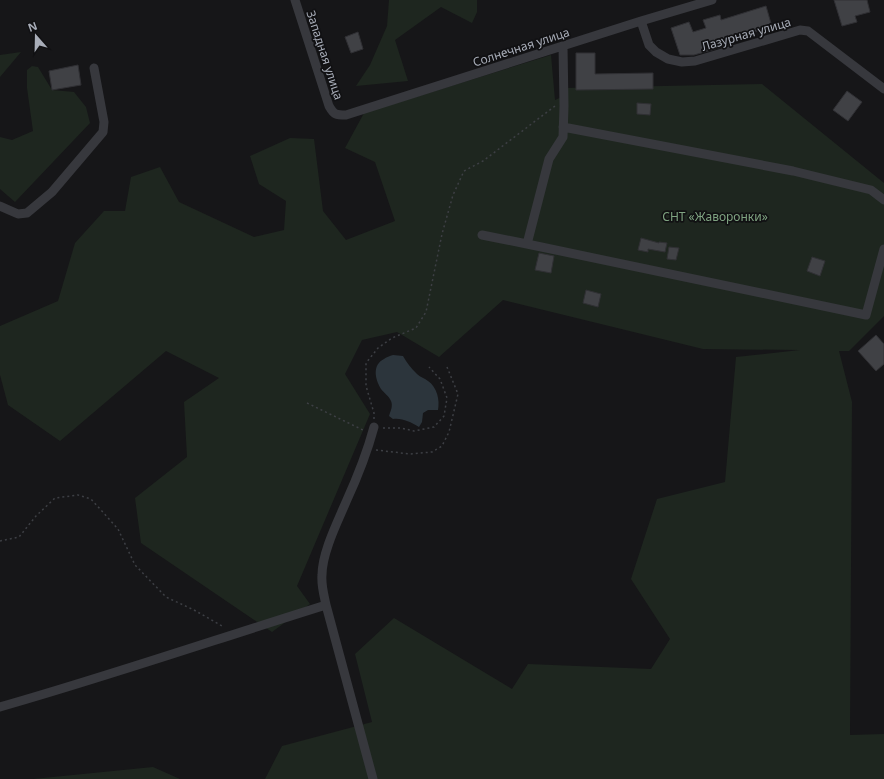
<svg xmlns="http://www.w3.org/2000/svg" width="884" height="779" viewBox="0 0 884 779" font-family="'Noto Sans',sans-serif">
	<rect width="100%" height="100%" fill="#161618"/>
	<path fill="#1e261f" d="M389,0H477V12L472,23L441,7L395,40L408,81L356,86L370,65L387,26Z
		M21,52L0,77V55Z
		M551,55L555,100L562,97L564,88L762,84L884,183V316L849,351H839L852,402L850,735L884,734V779H265L282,746L372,722L355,654L394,618L512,689L528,664L651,669L670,639L631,579L657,499L725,482L736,357L800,350L703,349L503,300L439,357L397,332L362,340L345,374L370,414L297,586L310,604L272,632L141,543L135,498L187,457L184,402L219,378L166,351L60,441L8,405L0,375V326L58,301L75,243L104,211H125L131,177L160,167L179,202L254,237L284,230L286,201L259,184L250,156L290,138L314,139L323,211L346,240L395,221L375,162L345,148L364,113Z
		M32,66L38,67L52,90L74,92L86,107L90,123L15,202L0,189V137L12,140L33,131L27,88V70Z
		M153,767L180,779H33Z"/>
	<path fill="#2c353c" d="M393,355L403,356C407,363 411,368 417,374C420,377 424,378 428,381C437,387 440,400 438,410H428L423,413L422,422L419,427C410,422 403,418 393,419L389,416C391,410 393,406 391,401C389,396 384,393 381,389C375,379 372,365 384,359C386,357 390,356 393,355Z"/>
	<path fill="#404145" stroke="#303034" d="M834,0H867L870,12L855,16L857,22L842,26Z
		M766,6L772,27L728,40L729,45L694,55H680L671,28L689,22L693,32L706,28L703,20L720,15L721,20Z
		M358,32L363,49L351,53L345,37Z
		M576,53H595V74L653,73V89L576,90Z
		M78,65L81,85L52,90L49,71Z
		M847,91L862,102L848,121L833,110Z
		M637,103L651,104L650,115L637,114Z
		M641,238L659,243V242L667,243L665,252L648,249V252L638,250Z
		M669,247L679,248L676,260L667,259Z
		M539,253L554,256L551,273L535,270Z
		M812,257L825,261L820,276L807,271Z
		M586,290L601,294L598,307L583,303Z
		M876,335L884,344V364L876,371L858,351Z"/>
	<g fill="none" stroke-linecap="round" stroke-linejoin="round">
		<path stroke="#3d3f44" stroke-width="1.5" stroke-dasharray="2 3" stroke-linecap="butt" d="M307,403L363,430
			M374,419V413L366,386V363L378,348L392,338L416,328L426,312L442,234L453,195L464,171L483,161L555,106
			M383,428H401L414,431L434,427L444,416L447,398L440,379L429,367
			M376,450L410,454L432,452L442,446L449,432L458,394L447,367
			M0,541L19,537L36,516L55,498L78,495L91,499L118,529L135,565L166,597L194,610L222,626L223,628"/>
		<path stroke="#37383d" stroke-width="9" d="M295,0L329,106C334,115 336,115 346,115L641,21L712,0
			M641,21L649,45L656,52L668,59L682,62L695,61L800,30L808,31L884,89
			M563,127L793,171L871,190L884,200
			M0,206L18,214L27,213L52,192L103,132L104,122L94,68
			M482,235L527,244L549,159L563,137L564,106L563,46
			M527,244L866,315L884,249
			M0,707C109,676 217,639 326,605
			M373,779L326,605C324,595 321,585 322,575C322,553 337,523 346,502C357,478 367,453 374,427"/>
	</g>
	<g text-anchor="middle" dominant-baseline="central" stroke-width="3.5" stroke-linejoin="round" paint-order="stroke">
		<g font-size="12" fill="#a8adb8" stroke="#111113">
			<text transform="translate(746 34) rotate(-16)">Лазурная улица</text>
			<text transform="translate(521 47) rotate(-18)">Солнечная улица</text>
			<text transform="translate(325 55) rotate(72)">Западная улица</text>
		</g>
		<g font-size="12" fill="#7fa381" stroke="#111113">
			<text x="715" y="216">СНТ «Жаворонки»</text>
		</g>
	</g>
	<g transform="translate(36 36) rotate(340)" stroke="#111113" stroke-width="3" paint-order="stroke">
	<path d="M0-3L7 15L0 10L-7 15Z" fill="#a8adb8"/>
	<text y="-6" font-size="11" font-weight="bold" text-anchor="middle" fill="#a8adb8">N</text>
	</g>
</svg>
